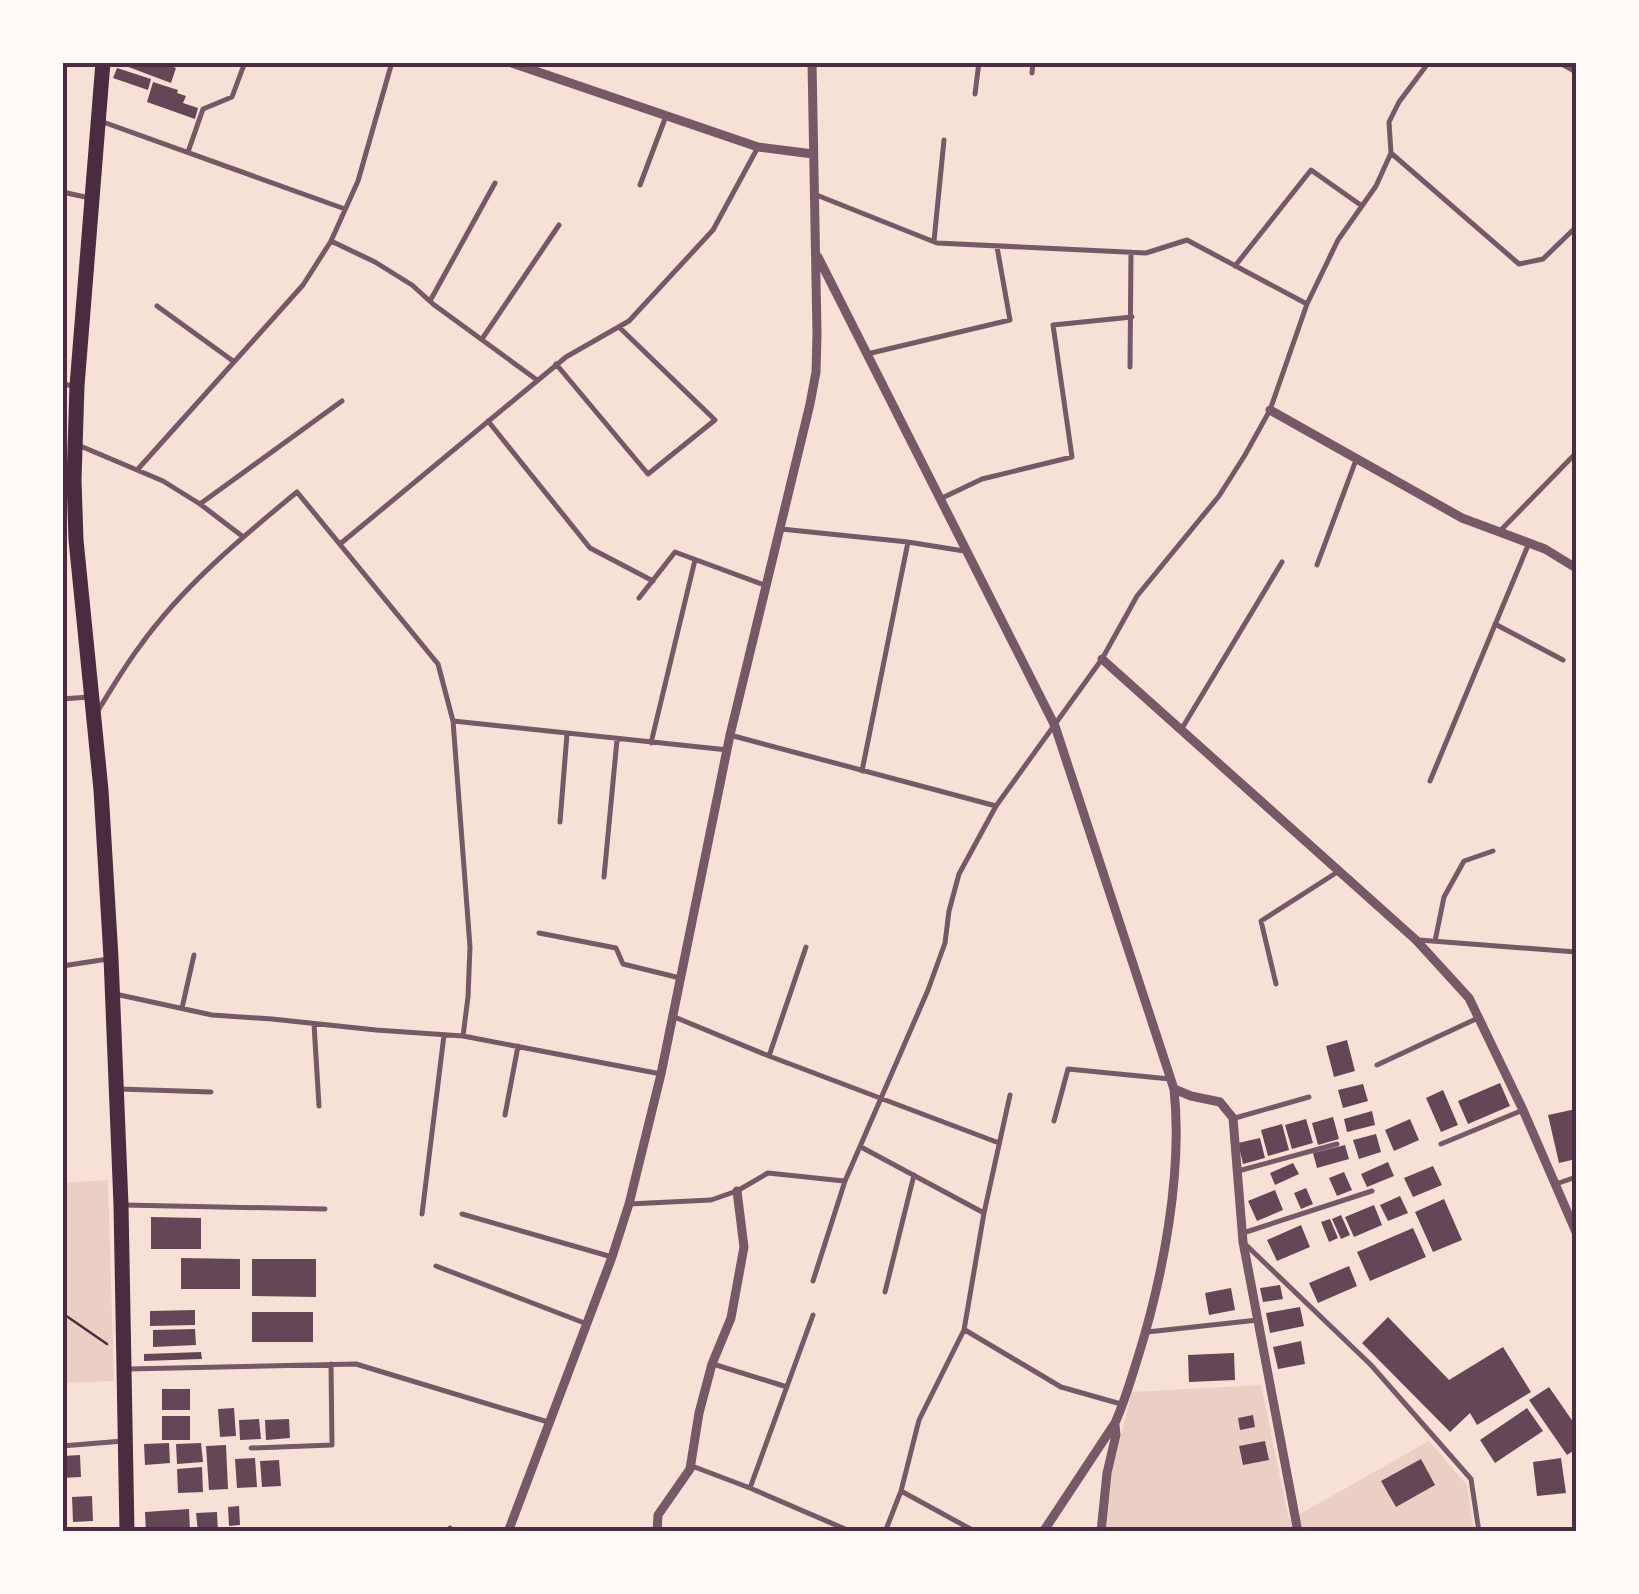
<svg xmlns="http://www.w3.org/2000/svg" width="1639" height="1594" viewBox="0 0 1639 1594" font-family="'Fira Sans Condensed',sans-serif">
	<rect width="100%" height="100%" fill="#f7e1d7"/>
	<path fill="#ebcfc5" d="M108,1180L114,1381L63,1383V1183Z
		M1261,1385L1289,1520L1429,1441L1467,1485L1474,1531L1105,1532L1109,1482L1132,1392Z"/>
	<path fill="#644757" d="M115,62H160L176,68L171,83Z
		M117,68L151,79L148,90L113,78Z
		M153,82L178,90L177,93L186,96L183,103L198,108L195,119L147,102Z
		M1347,1040L1355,1071L1334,1077L1326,1046Z
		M1500,1083L1510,1106L1468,1124L1458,1101Z
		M1363,1084L1368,1101L1343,1108L1338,1090Z
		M1443,1090L1458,1125L1441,1132L1426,1098Z
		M1576,1109V1159L1559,1163L1548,1115Z
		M1372,1111L1375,1125L1347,1132L1344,1119Z
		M1333,1117L1339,1139L1318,1145L1312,1123Z
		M1306,1119L1313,1143L1292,1149L1285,1125Z
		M1410,1119L1419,1140L1394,1151L1385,1130Z
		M1282,1124L1289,1150L1268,1156L1261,1130Z
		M1376,1134L1381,1152L1359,1159L1353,1140Z
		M1260,1138L1265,1158L1243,1164L1238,1143Z
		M1345,1145L1349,1159L1317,1168L1313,1153Z
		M1388,1162L1394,1176L1367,1187L1361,1174Z
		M1293,1163L1299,1174L1275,1185L1270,1173Z
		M1433,1166L1442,1185L1413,1197L1404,1178Z
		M1344,1172L1352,1190L1337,1196L1329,1178Z
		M1306,1188L1313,1204L1301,1209L1294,1193Z
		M1275,1190L1283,1210L1257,1221L1248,1201Z
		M1400,1196L1408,1213L1388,1221L1380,1205Z
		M1444,1199L1462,1240L1433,1252L1415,1212Z
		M1374,1205L1382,1225L1354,1237L1345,1217Z
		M1341,1215L1350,1235L1341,1239L1332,1219Z
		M151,1217L201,1218V1249H151Z
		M1330,1219L1338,1238L1329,1242L1321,1222Z
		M1301,1225L1310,1247L1277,1261L1267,1240Z
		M1413,1228L1426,1257L1370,1281L1357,1252Z
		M181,1258L240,1259V1289H181Z
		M252,1259H316V1297L252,1296Z
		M1349,1266L1357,1286L1318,1303L1309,1283Z
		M1280,1285L1283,1299L1263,1302L1260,1288Z
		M1231,1288L1235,1310L1209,1315L1205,1293Z
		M1300,1307L1304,1326L1270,1333L1266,1313Z
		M195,1310V1325L150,1326V1311Z
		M252,1312H313V1342H252Z
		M1388,1317L1449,1380L1503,1347L1531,1392L1477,1425L1470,1413L1450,1432L1362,1343Z
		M195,1329L196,1345L153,1347V1330Z
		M1301,1341L1305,1364L1278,1369L1273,1347Z
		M201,1352L202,1359L144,1361V1354Z
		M1234,1353L1235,1380L1189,1382L1188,1355Z
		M1549,1387L1576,1426V1449L1567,1455L1529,1400Z
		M162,1389H190V1410H162Z
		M234,1408L236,1436L220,1437L218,1409Z
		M1527,1408L1543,1431L1495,1463L1480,1440Z
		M1253,1415L1255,1427L1240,1430L1238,1418Z
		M162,1416H190V1440H162Z
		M259,1419L261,1439L240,1440L239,1420Z
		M289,1419L290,1438L266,1440L265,1420Z
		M1265,1441L1269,1460L1243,1465L1239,1446Z
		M169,1443L170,1463L145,1465L144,1444Z
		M201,1443L203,1462L177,1464L176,1444Z
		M226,1445L228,1489L209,1490L206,1446Z
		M80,1455L81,1477L62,1478V1456Z
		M255,1458L257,1487L237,1488L235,1459Z
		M1561,1458L1566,1493L1537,1496L1533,1462Z
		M1421,1459L1435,1485L1396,1507L1381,1481Z
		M279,1460L281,1486L262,1487L260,1461Z
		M202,1467L203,1492L178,1493L177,1469Z
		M92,1496L93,1521L73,1522L72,1497Z
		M239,1506L240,1525L229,1526L228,1507Z
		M189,1509L190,1532H146L145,1512Z
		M217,1512L218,1532H198L196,1513Z"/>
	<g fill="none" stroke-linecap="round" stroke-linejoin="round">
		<path stroke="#4a2c40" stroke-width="2.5" d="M62,1313L107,1344"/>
		<path stroke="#755966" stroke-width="5" d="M1446,62H1448
			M1546,62L1560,63L1576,72
			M1032,73L1033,62
			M975,94L979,62
			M103,122L345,209
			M188,152L203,109L232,97L245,62
			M1391,153L1519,264L1543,259L1576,227
			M640,185L666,116
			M62,192L90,198
			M814,194L937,243L1146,253L1187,240L1307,304
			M331,241L375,262L412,285L433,304L537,380
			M934,241L944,140
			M1235,266L1311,170L1362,206
			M430,301L495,183
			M157,306L233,361
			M482,339L559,225
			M867,354L1010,320L997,247
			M556,364L648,474L715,420L619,327
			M1130,367L1131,252
			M62,384L74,386
			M488,421L590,548L653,581
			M78,445L163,481L200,504L242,536
			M138,469L303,285L331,241L358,181L392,62
			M940,499L982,479L1072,457L1053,325L1132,317
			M200,504L342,401
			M781,529L908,542L964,551
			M1501,530L1576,453
			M340,544L566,357L629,321L713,230L757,149
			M1317,565L1356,460
			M639,598L675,552L764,585
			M1495,624L1563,660
			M62,699L89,697
			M97,712C111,690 124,667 140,646C182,587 241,538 297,492L438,664L453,721L470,947L468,997L463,1036
			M453,721L728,750
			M1181,730L1282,562
			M730,735L996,806
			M651,743L695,560
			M862,771L908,542
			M1430,781L1529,543
			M560,822L567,734
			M604,877L617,740
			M539,933L616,948L623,964L680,978
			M1419,940L1576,952
			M1435,941L1444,897L1464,861L1493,851
			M62,966L108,959
			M1276,984L1261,921L1339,871
			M115,994L212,1015L272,1019L376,1030L463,1036L661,1074
			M182,1008L194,955
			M672,1016L769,1056L999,1143
			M314,1024L319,1106
			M769,1056L806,947
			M1377,1065L1478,1018
			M119,1089L211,1092
			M505,1115L518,1046
			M1235,1118L1309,1097
			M1054,1121L1068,1069L1170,1079
			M1441,1144L1523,1110
			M861,1147L984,1213
			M1238,1171L1337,1144
			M1556,1184L1576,1177
			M629,1204L711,1200L737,1191L768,1173L844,1181
			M123,1205L325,1209
			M422,1214L444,1035
			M462,1214L612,1257
			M1243,1233L1372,1191
			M1243,1242L1371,1365L1471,1479L1479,1532
			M436,1266L587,1324
			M813,1281L845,1181L928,990L945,943L949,911L959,874L996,806L1102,659L1137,596L1219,496L1245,455L1270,410L1307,304L1338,240L1376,186L1391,153L1389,122L1399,102L1429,62
			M885,1292L914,1175
			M813,1315L750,1488L852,1532
			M965,1330L1061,1387L1121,1404
			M1147,1332L1258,1320
			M713,1364L787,1387
			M128,1369L356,1364L548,1422
			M62,1446L123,1441
			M251,1448L332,1445L331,1364
			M692,1466L750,1488
			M449,1532L450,1528
			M885,1532L901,1491
			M976,1532L901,1491L919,1420L964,1330L984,1213L1010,1095"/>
		<path stroke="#755966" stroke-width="9" d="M509,62L758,147L813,154
			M818,257L1055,726L1174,1089C1183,1172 1163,1277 1138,1357C1131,1379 1125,1401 1115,1423L1043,1532
			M1270,410L1462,518L1545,549L1576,568
			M1102,659L1416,940L1469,998L1523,1110L1576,1232
			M1174,1089L1191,1096L1220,1102L1233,1118L1243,1242L1298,1532
			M508,1532L612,1257L629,1204L661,1074L730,735L810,404L816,372L817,334L812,62
			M657,1532L658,1515L690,1469L699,1413L712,1364L731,1318L744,1247L737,1191
			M1101,1532L1107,1473L1116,1435L1115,1425"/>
		<path stroke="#4a2c40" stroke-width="15" d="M103,62L77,386L74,480L76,540L101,790L111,958L121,1205L127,1532"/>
	</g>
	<rect width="1639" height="1594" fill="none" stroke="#fffaf5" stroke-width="130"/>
	<rect x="65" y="65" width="1509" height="1464" fill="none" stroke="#4a2c40" stroke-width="4"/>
</svg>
